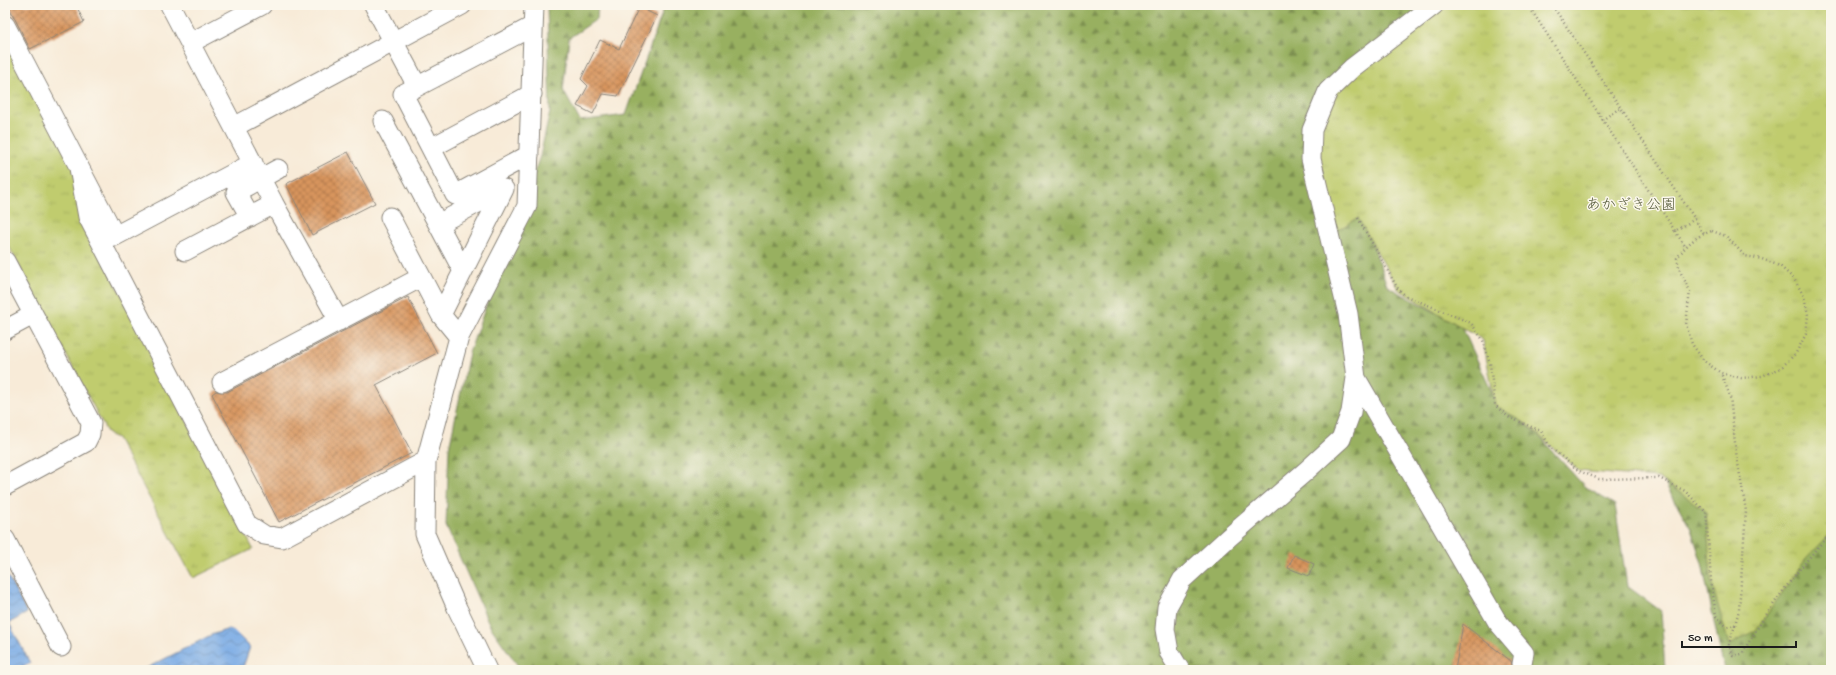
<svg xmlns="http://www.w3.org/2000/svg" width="1836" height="675" viewBox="0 0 1836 675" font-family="'Gochi Hand','Klee One',sans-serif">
	<defs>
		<pattern id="forest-firs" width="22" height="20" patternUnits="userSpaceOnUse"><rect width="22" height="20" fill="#98b061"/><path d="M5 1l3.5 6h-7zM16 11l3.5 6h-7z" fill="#7b8e4f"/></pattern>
		<pattern id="park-tufts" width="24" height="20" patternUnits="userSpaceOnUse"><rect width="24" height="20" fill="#c0cc6e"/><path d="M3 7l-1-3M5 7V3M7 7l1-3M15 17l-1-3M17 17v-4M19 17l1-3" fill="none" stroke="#a4af5f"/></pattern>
		<pattern id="water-waves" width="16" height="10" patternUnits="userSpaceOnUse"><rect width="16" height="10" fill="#7aabe5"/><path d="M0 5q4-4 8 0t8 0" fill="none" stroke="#638ab9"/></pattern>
		<pattern id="building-cross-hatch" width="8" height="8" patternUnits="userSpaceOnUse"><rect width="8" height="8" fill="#d8945d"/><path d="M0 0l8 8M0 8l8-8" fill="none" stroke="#ae784c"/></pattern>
	</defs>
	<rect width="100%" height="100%" fill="#fbf7ec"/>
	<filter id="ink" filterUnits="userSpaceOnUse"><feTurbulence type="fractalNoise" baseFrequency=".025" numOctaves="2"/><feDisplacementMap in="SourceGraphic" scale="8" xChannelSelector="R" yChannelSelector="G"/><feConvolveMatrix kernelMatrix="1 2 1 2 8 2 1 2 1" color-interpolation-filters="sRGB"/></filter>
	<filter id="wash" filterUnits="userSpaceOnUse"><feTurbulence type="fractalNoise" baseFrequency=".012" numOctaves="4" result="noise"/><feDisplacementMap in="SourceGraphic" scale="16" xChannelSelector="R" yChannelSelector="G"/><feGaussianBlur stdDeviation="0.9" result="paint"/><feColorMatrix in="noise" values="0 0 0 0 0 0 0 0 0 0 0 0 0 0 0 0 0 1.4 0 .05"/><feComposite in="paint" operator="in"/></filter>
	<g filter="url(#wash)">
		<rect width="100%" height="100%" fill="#f8ebd8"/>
		<path fill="url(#forest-firs)" stroke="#5a663e" d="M547,5H598L597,19L569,38L563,90L580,121L626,115L665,5H1496L1375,221L1373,245L1387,286L1462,327L1495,399L1538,435L1585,487L1615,505L1627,586L1661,611L1665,670H521L490,626L446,526L449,448L469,353L540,156L550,112Z
			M1831,451V670H1724L1702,563L1691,529L1657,469Z"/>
		<path fill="url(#park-tufts)" stroke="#6e7445" d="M1430,5H1831V533L1806,559L1756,630L1729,645L1711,580L1706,511L1659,478L1579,471L1525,423L1495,405L1483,340L1398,289L1358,218L1338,230L1312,130L1352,68Z
			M5,36L74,169L83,220L253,549L193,578L117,438L108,434L5,239Z"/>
		<path fill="url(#water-waves)" stroke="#4b6480" d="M5,571L27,613L9,623L30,663L15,670H5Z
			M229,629L234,631L250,647L242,670H143L211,635Z"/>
		<g id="blocks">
			<path fill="url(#building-cross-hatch)" d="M8,5H76L84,22L30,49Z
				M639,7L657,16L618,96L603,94L593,114L577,106L588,86L581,79L600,40L619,49Z
				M348,152L375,203L312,235L286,184Z
				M408,297L437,353L376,385L412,453L279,522L212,394L216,391L227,392Z
				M1294,555L1314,564L1309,576L1288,568Z
				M1463,624L1511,661L1513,670H1455Z"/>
		</g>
	</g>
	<g filter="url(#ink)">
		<use href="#blocks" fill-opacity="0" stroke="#8a847a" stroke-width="1"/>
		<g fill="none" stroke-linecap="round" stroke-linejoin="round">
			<defs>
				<path id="minor" d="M170,5L274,204L339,321
					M374,5L417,86
					M5,25L115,236L253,163
					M190,43L262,5
					M383,121L438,224L504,189L441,315
					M234,127L462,5
					M431,148L532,94
					M529,155L455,195L403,94L533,26
					M79,168L88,217L247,524L264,535L282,538L426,461
					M250,217L236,192L278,169
					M390,217L441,315L459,337
					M438,224L463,271
					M185,251L274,204
					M5,261L91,423L90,434L86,442L5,486
					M5,330L33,315
					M1356,378L1497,621L1524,653L1522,664
					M222,382L414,281
					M5,539L61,647
					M487,670L457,608L425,534L426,461L459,337L527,206L534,5
					M1180,670L1169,652L1165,629L1167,607L1182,580L1228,538L1306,471L1341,439L1351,412L1356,378L1348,314L1311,159L1312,130L1328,91L1352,68L1434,5"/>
			</defs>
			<use href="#minor" stroke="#8a847a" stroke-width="21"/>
			<path stroke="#8a847a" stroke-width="2.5" stroke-dasharray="1 3" stroke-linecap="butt" d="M1528,5L1675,231L1695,219L1552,5
				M1602,120L1620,108
				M1358,218L1398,289L1406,296L1471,323L1483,340L1490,364L1495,405L1508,417L1541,431L1550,447L1579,471L1599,479L1659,478L1685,491L1706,512L1711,580L1716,616L1727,627L1735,625L1739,610L1746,511L1736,452L1730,396L1721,373
				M1695,219L1704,234
				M1675,231L1685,246
				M1712,231L1726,236L1745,256L1762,259L1780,266L1794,279L1804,296L1808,315L1806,334L1796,353L1781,368L1762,376L1741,378L1721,373L1704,361L1692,344L1686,324L1690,291L1680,271L1677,258C1687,244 1696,236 1712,231Z
				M1735,625L1729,645L1733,656L1742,654C1766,612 1798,568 1831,533"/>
			<use href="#minor" stroke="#fff" stroke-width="19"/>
		</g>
	</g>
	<g text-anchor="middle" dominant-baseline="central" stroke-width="3" stroke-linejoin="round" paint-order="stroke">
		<g font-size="15" fill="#555a39" stroke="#fbf7ec">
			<text x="1631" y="206">あかざき公園</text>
		</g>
	</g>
	<rect width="1836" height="675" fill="none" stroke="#fbf7ec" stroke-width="20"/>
	<path d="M1682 641v6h114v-6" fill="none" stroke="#1c1c1c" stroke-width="2"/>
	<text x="1688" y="641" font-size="12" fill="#1c1c1c" stroke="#fbf7ec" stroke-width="3" paint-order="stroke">50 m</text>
</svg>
